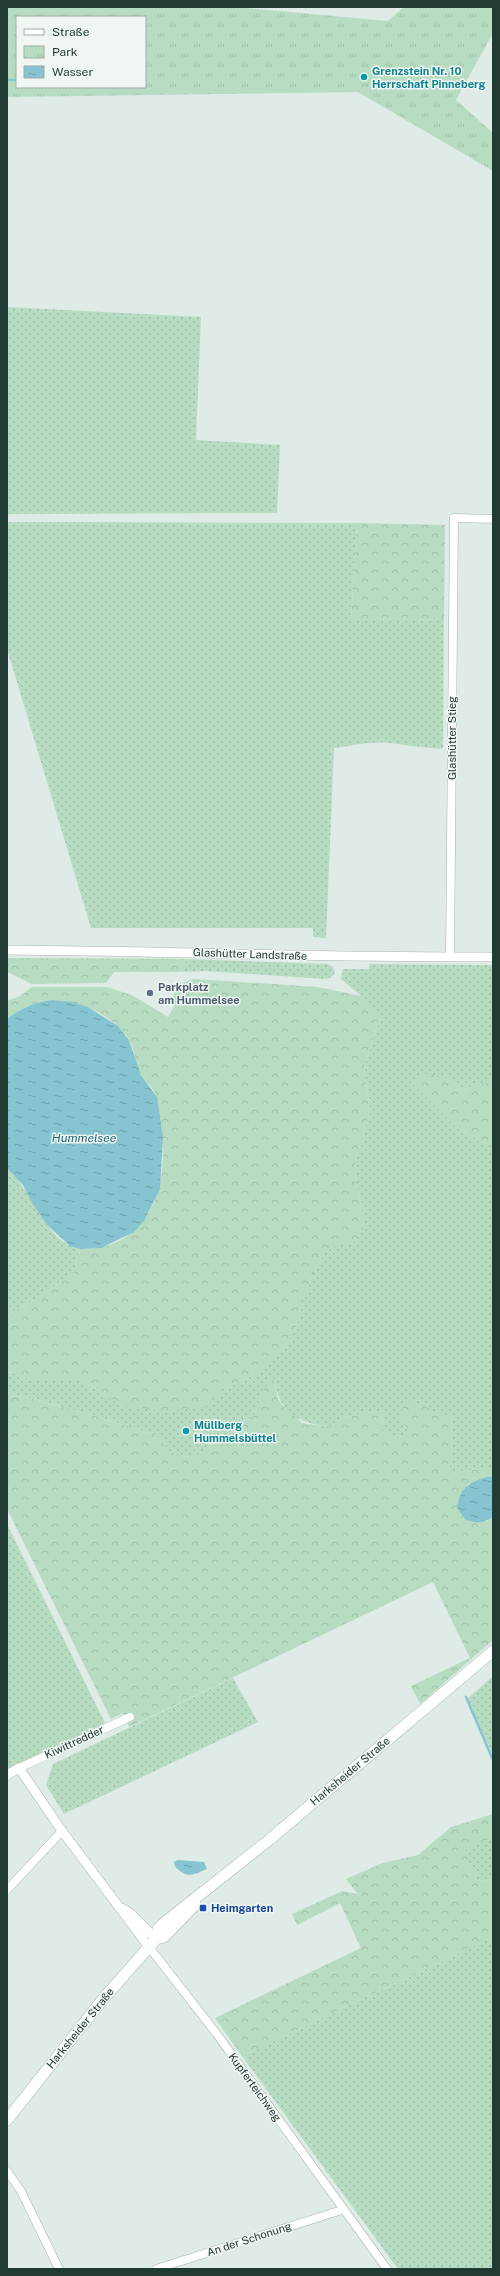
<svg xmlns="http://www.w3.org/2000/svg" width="500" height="2276" viewBox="0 0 500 2276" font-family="'Public Sans',sans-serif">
	<defs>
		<pattern id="grass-dots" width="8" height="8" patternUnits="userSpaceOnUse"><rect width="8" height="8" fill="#b8dcc2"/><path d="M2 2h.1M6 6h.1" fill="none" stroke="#9ebea7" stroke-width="1.8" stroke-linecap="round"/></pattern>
		<pattern id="forest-crowns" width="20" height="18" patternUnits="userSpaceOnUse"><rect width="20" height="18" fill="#b8dcc2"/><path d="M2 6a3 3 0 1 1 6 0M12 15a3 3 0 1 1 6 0" fill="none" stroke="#9ebea7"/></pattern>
		<pattern id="park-tufts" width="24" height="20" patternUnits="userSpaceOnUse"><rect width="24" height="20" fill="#b8dcc2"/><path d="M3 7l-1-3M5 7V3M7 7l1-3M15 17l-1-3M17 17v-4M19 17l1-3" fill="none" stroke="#9ebea7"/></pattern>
		<pattern id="water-ripples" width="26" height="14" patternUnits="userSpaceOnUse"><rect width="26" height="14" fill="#86c4d1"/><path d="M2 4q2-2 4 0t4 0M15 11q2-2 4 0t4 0" fill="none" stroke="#6da0aa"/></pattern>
	</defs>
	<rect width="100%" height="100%" fill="#dfebe6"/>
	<path fill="url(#grass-dots)" d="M7,307L201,317L196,440L280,445L277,513L7,514Z
		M7,522L357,523L351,619L444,618L443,749C425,748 408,745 390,743C371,741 352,746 334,748L326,938L313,937V929L311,928H91L7,649Z
		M187,959L327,964L333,967L335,973L330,978L326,979L207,971L179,972Z
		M369,964L493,965V1081L462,1090L444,1077L415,1086L453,1125L493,1147V1469H477L449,1474L453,1426L451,1418L443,1415L396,1439L382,1431L383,1410L343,1418L330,1427C299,1422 282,1417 275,1383L263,1391L254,1416L194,1458L170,1452L158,1436L99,1417L7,1392V1371L29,1379H78L124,1406L203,1408L227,1387L255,1374L285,1346L296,1329L300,1308L311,1278L325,1252L338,1243L354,1242L363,1215L354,1168L370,1111L364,1067L380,1018L361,996L341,979L343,969H369Z
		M7,1168C34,1191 42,1240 80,1249L73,1274L34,1300L9,1314L7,1317Z
		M7,1524L105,1723L7,1770Z
		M493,1676V1755L467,1699Z
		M233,1678L258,1722L64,1814L46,1785L53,1764Z
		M493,1837V1879L478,1881L463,1850Z
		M493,1937V2269H398L242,2056Z"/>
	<path fill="url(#forest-crowns)" d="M357,523L445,525L444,618L351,619Z
		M7,958L187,959L179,972H114L106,983L32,984L7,972Z
		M194,979L318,987L361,996L380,1017L364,1067L370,1111L354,1168L363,1215V1229L354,1242L338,1243L325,1252L311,1278L300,1308L296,1329L285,1346L255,1374L227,1387L203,1408L163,1411L124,1406L78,1379H29L7,1371V1317L9,1314L34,1300L73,1274L80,1249C152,1250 171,1182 160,1123C158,1113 159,1101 155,1093C151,1085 143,1079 139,1071C135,1061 134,1048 129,1039C109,1011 69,994 36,1003C25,1006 16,1013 7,1019V1001L20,996L32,987H106L132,995L168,1017L175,1005L173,997L178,984Z
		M421,1073L444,1077L462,1090L493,1081V1147L453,1125L414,1086Z
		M271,1378L275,1383L278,1399L282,1405L302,1423L330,1427L343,1418L383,1410L382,1431L396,1439L410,1432L400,1419L403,1406L411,1401L451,1418L453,1426L449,1474L477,1469H493V1477H487L467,1485L485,1522L493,1517V1640L420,1704L411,1686L470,1658L433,1582L129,1727L123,1713L111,1719L7,1509V1392L99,1417L158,1436L170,1452L194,1458L254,1416L263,1391Z
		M493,1814V1837L464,1851L478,1881L493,1879V1937L242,2056L215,2018L361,1948L340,1903L297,1925L292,1914L342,1891L358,1894L346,1879L383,1863L418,1855L451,1827Z"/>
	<path fill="url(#park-tufts)" fill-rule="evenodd" d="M7,7H234L388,21L404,7H493V33L456,100L493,133V171L358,92L7,97ZM17,17H145V87H17Z"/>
	<path fill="url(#water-ripples)" d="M52,1000L73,1002L88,1007L118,1026L129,1040L141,1075L157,1097L163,1137L160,1189L144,1221L134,1232L101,1248L80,1249L70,1246L47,1225L32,1203L23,1185L7,1168V1019C22,1008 34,1002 52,1000Z
		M487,1477H493V1517C484,1523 477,1524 466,1520L457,1508C459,1489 469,1482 487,1477Z
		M178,1860L204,1862L207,1869C196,1873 189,1879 179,1870C176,1868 175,1867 174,1862Z"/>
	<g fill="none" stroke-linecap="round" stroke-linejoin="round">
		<path stroke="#86c4d1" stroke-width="2.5" d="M7,80H17
			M466,1697L493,1760"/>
		<defs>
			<path id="minor" d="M450,957L454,518L493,519
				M19,1768L130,1717
				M7,1890L62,1831
				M149,1947L216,2033L387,2269
				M7,2171L21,2191L59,2269
				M156,2269L342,2210"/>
			<path id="tertiary" d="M7,950C169,951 331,958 493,957
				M7,1775L19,1768L62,1831L149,1947
				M122,1908L131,1914L156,1939"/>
			<path id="secondary" d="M156,1939L164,1937L195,1905
				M7,2120L104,1998L156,1939L158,1929L164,1923L269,1840L493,1651"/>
		</defs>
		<use href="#minor" stroke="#a2b3ad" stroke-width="9"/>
		<use href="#tertiary" stroke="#a2b3ad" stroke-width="10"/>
		<use href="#secondary" stroke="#9eb6ae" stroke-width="12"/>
		<use href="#minor" stroke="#fff" stroke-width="8"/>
		<use href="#tertiary" stroke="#fff" stroke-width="9"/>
		<use href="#secondary" stroke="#fff" stroke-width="11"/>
	</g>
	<g fill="#0f9aa8" stroke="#f0f7f3" stroke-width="1.5">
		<circle cx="364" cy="77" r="4"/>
		<circle cx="186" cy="1431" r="4"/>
	</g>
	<circle fill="#5c6f8a" stroke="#f0f7f3" stroke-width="1.5" cx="150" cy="993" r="4"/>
	<rect fill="#1a4fb4" stroke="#f0f7f3" stroke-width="1.5" x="199" y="1904" width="8" height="8" rx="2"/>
	<g text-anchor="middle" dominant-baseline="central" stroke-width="3" stroke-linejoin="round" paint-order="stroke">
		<g font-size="11" font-weight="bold" fill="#0d838f" stroke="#f0f7f3" text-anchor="start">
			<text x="372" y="71">Grenzstein Nr. 10<tspan x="372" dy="13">Herrschaft Pinneberg</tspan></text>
			<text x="194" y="1425">Müllberg<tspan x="194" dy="13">Hummelsbüttel</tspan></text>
		</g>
		<g font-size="11" fill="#203b34" stroke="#f0f7f3">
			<text transform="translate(452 738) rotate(-90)">Glashütter Stieg</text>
			<text transform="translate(250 954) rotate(2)">Glashütter Landstraße</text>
			<text transform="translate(74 1742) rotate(-25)">Kiwittredder</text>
			<text transform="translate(350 1771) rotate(-40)">Harksheider Straße</text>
			<text transform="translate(80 2028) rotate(-51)">Harksheider Straße</text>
			<text transform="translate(255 2087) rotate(54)">Kupferteichweg</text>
			<text transform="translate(249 2239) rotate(-18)">An der Schonung</text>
		</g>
		<g font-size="11" font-weight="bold" fill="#4e5e75" stroke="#f0f7f3" text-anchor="start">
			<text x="158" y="987">Parkplatz<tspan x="158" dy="13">am Hummelsee</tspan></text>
		</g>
		<g font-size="11" font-weight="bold" fill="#164399" stroke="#f0f7f3" text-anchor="start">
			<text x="211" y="1908">Heimgarten</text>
		</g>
		<g font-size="12" font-style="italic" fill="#1a6676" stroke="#f0f7f3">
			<text x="84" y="1138">Hummelsee</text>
		</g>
	</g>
	<rect width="500" height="2276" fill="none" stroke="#203b34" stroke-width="16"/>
	<rect x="16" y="16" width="130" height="72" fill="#f0f7f3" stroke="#9daca7"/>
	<rect x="24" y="29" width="20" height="6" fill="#ffffff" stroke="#9daca7"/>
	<text x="52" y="36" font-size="12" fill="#203b34">Straße</text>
	<rect x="24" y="46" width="20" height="12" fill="url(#park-tufts)" stroke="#9daca7"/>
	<text x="52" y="56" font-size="12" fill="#203b34">Park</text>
	<rect x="24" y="66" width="20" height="12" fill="url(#water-ripples)" stroke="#9daca7"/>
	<text x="52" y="76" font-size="12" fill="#203b34">Wasser</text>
</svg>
